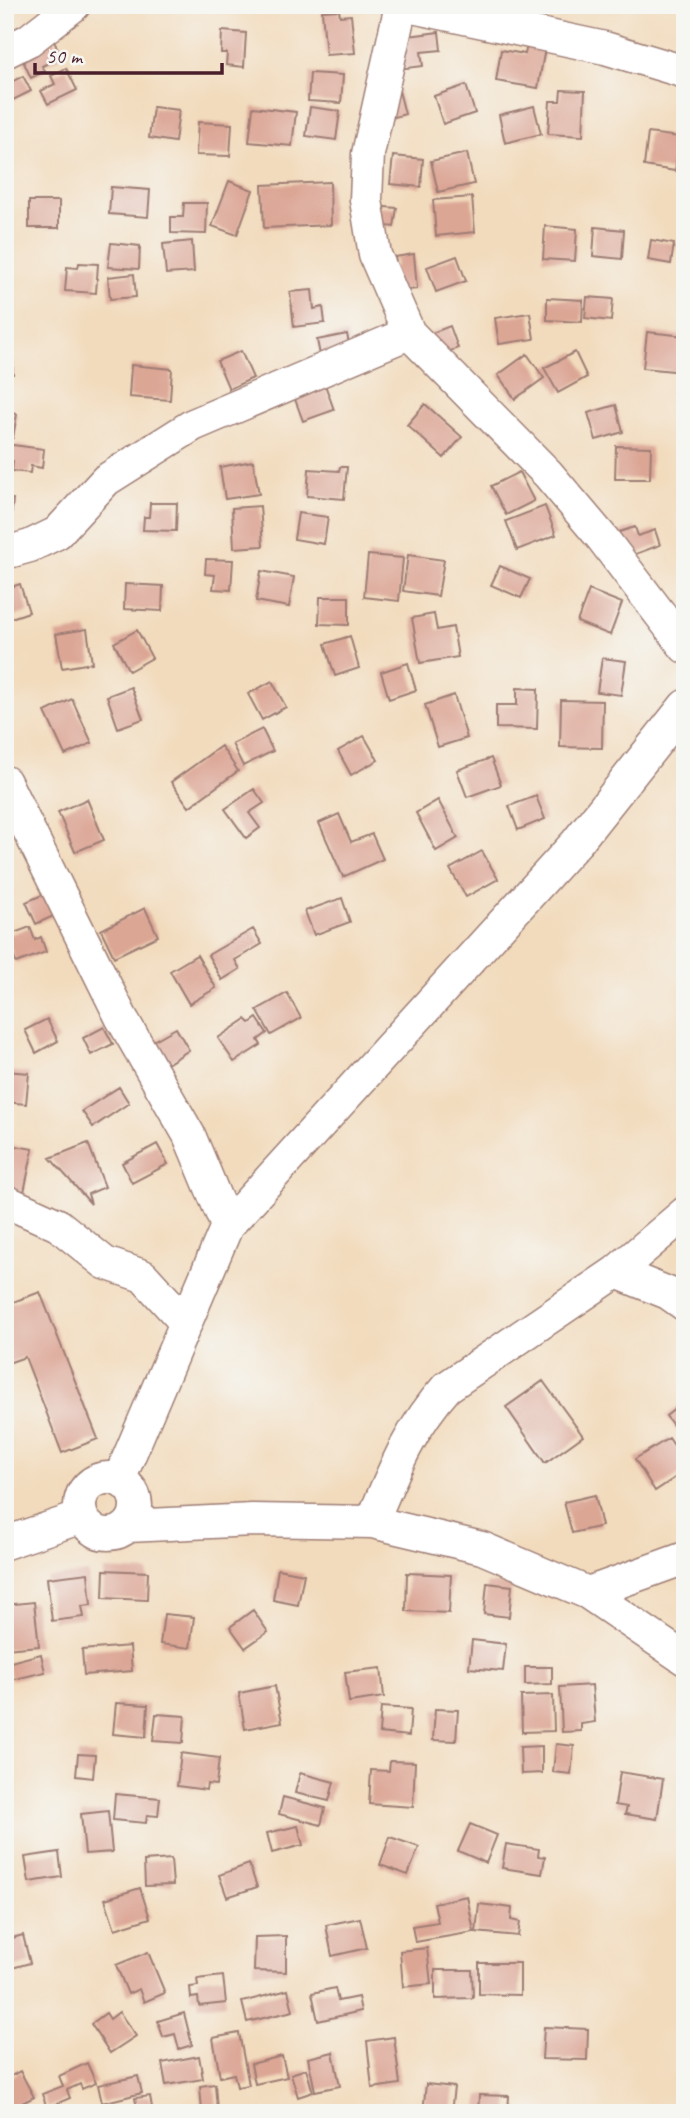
<svg xmlns="http://www.w3.org/2000/svg" width="690" height="2118" viewBox="0 0 690 2118" font-family="Caveat,sans-serif">
	<rect width="100%" height="100%" fill="#f6f6f2"/>
	<filter id="ink" filterUnits="userSpaceOnUse"><feTurbulence type="fractalNoise" baseFrequency=".0143" numOctaves="2"/><feDisplacementMap in="SourceGraphic" scale="14" xChannelSelector="R" yChannelSelector="G"/><feConvolveMatrix kernelMatrix="1 2 1 2 8 2 1 2 1" color-interpolation-filters="sRGB"/></filter>
	<filter id="wash" filterUnits="userSpaceOnUse"><feTurbulence type="fractalNoise" baseFrequency=".00686" numOctaves="4" result="noise"/><feDisplacementMap in="SourceGraphic" scale="28" xChannelSelector="R" yChannelSelector="G"/><feGaussianBlur stdDeviation="1.57" result="paint"/><feColorMatrix in="noise" values="0 0 0 0 0 0 0 0 0 0 0 0 0 0 0 0 0 1.4 0 .05"/><feComposite in="paint" operator="in"/></filter>
	<g filter="url(#wash)">
		<rect width="100%" height="100%" fill="#f2dbbd"/>
		<g id="blocks">
			<path fill="#dca695" d="M583,5H610V10Z
				M339,10L340,16L351,15L355,53L326,55L322,11Z
				M222,31L246,33L244,67L226,65L227,53H221Z
				M439,32L441,50L421,52L423,66L390,70L386,39Z
				M51,34L61,57L42,66L45,71L31,78L18,50Z
				M527,45L545,48L538,88L496,81L501,50L525,54Z
				M66,68L77,90L48,104L41,91L55,84L51,76Z
				M310,73L343,75L341,103L308,101Z
				M23,76L31,91L5,104V85Z
				M397,83L405,114L373,123L365,92Z
				M466,85L475,113L443,124L434,96Z
				M561,90L585,91L583,136L548,134L550,101H560Z
				M534,106L541,134L505,143L499,115Z
				M153,107L179,110L175,142L149,138Z
				M253,107L296,112L292,146L249,142Z
				M310,107L340,111L336,140L306,136Z
				M198,122L232,124L230,156L196,155Z
				M648,133L680,137L675,171L644,166Z
				M467,153L474,184L438,192L431,161Z
				M393,156L423,159L421,187L390,184Z
				M229,181L253,190L237,235L212,226Z
				M330,182L331,225L264,228L262,185Z
				M111,187L150,190L148,217L109,214Z
				M472,197L475,232L436,236L433,200Z
				M29,201H59V228H29Z
				M184,203H207L206,234L171,233V217H183Z
				M372,206L397,208L394,227L371,224Z
				M545,226L577,229L575,261L543,259Z
				M595,227L624,230L622,259L593,256Z
				M651,240L674,244L671,264L648,260Z
				M192,241L194,272L166,274L163,244Z
				M111,243L140,246L139,269L108,267Z
				M414,254L417,289L378,292L396,264L395,257Z
				M457,256L466,281L436,292L427,267Z
				M79,263L98,264L96,293L65,291L67,267L78,268Z
				M134,274L136,297L110,299L108,277Z
				M312,290L314,309L323,307L325,323L294,327L290,292Z
				M587,297L613,299L611,321L585,318Z
				M547,298L583,300L582,322L547,320Z
				M530,313L534,339L499,344L495,318Z
				M450,326L458,348L419,363L411,341Z
				M647,332L685,336L683,372L643,368Z
				M347,334L351,354L321,360L317,340Z
				M241,351L253,378L229,389L217,361Z
				M5,352H12L13,374H5Z
				M575,352L587,377L558,393L544,368Z
				M527,354L544,378L515,399L498,375Z
				M131,365L172,369L170,400L129,397Z
				M323,379L334,410L303,421L292,391Z
				M425,404L462,437L444,458L407,425Z
				M616,405L623,432L596,440L588,413Z
				M5,412L17,414L13,438L5,437Z
				M5,444L44,449L42,468L31,466L30,473L12,471L13,461L5,460Z
				M616,446L651,447L650,479H615Z
				M253,461L259,494L225,499L220,467Z
				M340,467H347L344,499L307,496L309,469L339,471Z
				M519,472L534,501L506,515L491,486Z
				M5,498L13,499L10,533H5Z
				M150,503H177L176,531L143,530L144,517H149Z
				M260,506L263,546L234,548L232,508Z
				M545,506L556,535L517,550L506,521Z
				M298,513L328,517L324,544L294,539Z
				M635,527L638,536L655,530L660,545L625,558L616,533Z
				M368,555L403,558L399,601L364,597Z
				M408,555L444,560L438,596L403,591Z
				M206,559L233,560L231,590L213,589L215,575L205,574Z
				M500,566L530,579L521,598L491,585Z
				M261,571L294,577L289,607L256,601Z
				M20,584L29,612L5,620V589Z
				M125,584L163,586L162,611L124,609Z
				M589,590L622,603L610,635L577,622Z
				M320,597H349V625L319,624Z
				M434,614L437,630L453,627L458,657L420,663L412,618Z
				M87,629L92,663L62,668L56,634Z
				M137,630L152,658L129,671L114,643Z
				M350,636L359,668L335,676L325,644Z
				M602,658L626,661L621,695L597,692Z
				M408,663L416,690L389,699L381,672Z
				M272,681L286,707L262,720L248,694Z
				M131,687L143,719L118,728L107,696Z
				M517,688L538,689L537,729L496,728V705H517Z
				M454,695L467,738L438,747L425,705Z
				M72,699L92,743L65,755L45,712Z
				M561,700L603,701L602,748L560,747Z
				M262,729L273,751L243,766L232,744Z
				M364,736L378,760L351,775L338,751Z
				M221,746L238,771L189,807L171,782Z
				M491,758L501,785L467,797L457,770Z
				M254,789L264,803L249,813L260,828L246,838L225,809Z
				M536,796L545,819L518,830L509,806Z
				M87,799L104,840L75,852L58,812Z
				M438,800L458,838L436,851L416,813Z
				M339,814L351,842L372,834L383,859L343,877L319,823Z
				M482,851L498,879L466,897L450,869Z
				M5,877L13,895L5,898Z
				M51,891L60,913L36,924L26,902Z
				M342,898L350,922L314,935L305,911Z
				M145,908L158,936L114,957L101,930Z
				M30,927L35,940L41,937L46,952L16,963L6,936Z
				M253,929L262,944L235,960L240,969L222,980L208,955Z
				M197,955L216,988L189,1004L170,971Z
				M287,993L301,1018L271,1035L257,1010Z
				M257,1018L267,1033L258,1040L261,1045L234,1062L218,1038L246,1019L250,1023Z
				M47,1019L58,1041L36,1053L25,1030Z
				M104,1027L113,1044L91,1055L83,1038Z
				M176,1028L189,1050L167,1064L153,1041Z
				M5,1071L29,1073L26,1104L5,1102Z
				M119,1087L129,1103L93,1127L82,1111Z
				M88,1143L105,1187L88,1194L91,1204L50,1158Z
				M5,1144L33,1149L24,1192L5,1188L10,1164L5,1162Z
				M157,1144L168,1164L132,1183L122,1163Z
				M40,1292L98,1439L62,1453L25,1357L5,1364V1305Z
				M543,1381L583,1436L545,1463L506,1407Z
				M685,1401V1441L666,1416Z
				M669,1438L685,1462V1471L655,1491L635,1459Z
				M595,1495L602,1526L572,1533L564,1502Z
				M278,1569L304,1574L298,1605L273,1600Z
				M104,1570L148,1572L147,1600L103,1598Z
				M88,1573L91,1605L82,1606L84,1617L52,1621L47,1578Z
				M407,1573L451,1575L449,1613L406,1611Z
				M487,1583L512,1586L509,1617L484,1614Z
				M34,1602L39,1646L5,1649V1605Z
				M253,1610L268,1632L245,1648L230,1627Z
				M164,1614L194,1617L190,1648L160,1644Z
				M472,1640L506,1644L503,1671L469,1668Z
				M130,1646L132,1671L84,1675L82,1650Z
				M41,1654L45,1672L11,1680L7,1663Z
				M525,1667H552V1684L525,1685Z
				M381,1668L384,1697L349,1702L345,1672Z
				M592,1685L595,1722L581,1724V1731L562,1732L560,1687Z
				M275,1686L282,1722L245,1729L239,1693Z
				M553,1695L554,1731L522,1732L521,1696Z
				M116,1703L148,1705L146,1737L113,1734Z
				M381,1707L411,1709L409,1736L379,1733Z
				M435,1709L458,1710L456,1741L433,1740Z
				M156,1714L185,1716L183,1743L153,1741Z
				M556,1744L574,1746L571,1774L553,1772Z
				M542,1746V1773L521,1774L520,1747Z
				M181,1753L219,1758L216,1785L207,1784L206,1790L177,1786Z
				M78,1754L95,1755L93,1778L76,1776Z
				M390,1761L415,1762L413,1807L369,1804L371,1770L389,1771Z
				M620,1772L663,1779L657,1819L625,1814L627,1807L615,1805Z
				M300,1773L334,1782L329,1801L295,1793Z
				M115,1794L160,1798L158,1816L147,1815L146,1823L113,1820Z
				M283,1797L325,1808L321,1825L279,1814Z
				M108,1811L112,1852L85,1854L81,1814Z
				M470,1824L497,1835L486,1863L458,1851Z
				M298,1826L303,1845L272,1853L267,1833Z
				M390,1837L419,1847L408,1875L380,1865Z
				M506,1844L539,1849L538,1856L545,1857L542,1874L502,1868Z
				M59,1852L62,1877L29,1882L25,1857Z
				M171,1859L173,1885L145,1886L144,1861Z
				M249,1864L257,1887L227,1897L219,1875Z
				M140,1888L150,1918L115,1929L105,1899Z
				M467,1896L474,1932L415,1942L412,1926L438,1922L434,1903Z
				M479,1904L512,1908L511,1920L520,1922L518,1936L476,1932Z
				M360,1918L367,1948L332,1956L326,1925Z
				M23,1935L30,1963L5,1970V1940Z
				M286,1936V1972L254,1971L255,1937Z
				M427,1948L431,1984L403,1987L400,1951Z
				M148,1952L165,1993L144,2002L139,1989L128,1994L116,1965Z
				M479,1963H520V1995L479,1994Z
				M435,1970H472L473,1998L435,1999Z
				M223,1976L226,2003L199,2006L198,1997L191,1998L190,1987L198,1986L197,1979Z
				M335,1988L338,2001L358,1997L361,2011L318,2021L312,1993Z
				M288,1990L293,2011L247,2022L242,2002Z
				M119,2012L136,2036L110,2053L91,2024L106,2013L110,2019Z
				M184,2013L192,2045L179,2049L175,2034L163,2037L158,2021Z
				M544,2027L588,2029L587,2060L542,2059Z
				M239,2033L249,2085L237,2087L234,2074L220,2077L213,2038Z
				M394,2037L400,2084L372,2088L367,2041Z
				M333,2052L340,2086L315,2091L308,2058Z
				M199,2056L203,2079L166,2085L162,2063Z
				M282,2056L287,2077L255,2084L251,2064Z
				M87,2063L96,2083L82,2089L80,2084L67,2090L70,2098L47,2108L42,2094L63,2086L59,2076Z
				M306,2069L313,2092L298,2097L291,2074Z
				M20,2071L34,2097L5,2112V2079Z
				M138,2076L142,2093L102,2103L98,2085Z
				M215,2084L217,2110L202,2112L200,2086Z
				M426,2084L454,2087L451,2113L423,2112Z
				M479,2095L509,2096L508,2113H478Z
				M150,2096L153,2113H138L135,2098Z"/>
		</g>
	</g>
	<g filter="url(#ink)">
		<use href="#blocks" fill-opacity="0" stroke="#9e7d74" stroke-width="2"/>
		<g fill="none" stroke-linecap="round" stroke-linejoin="round">
			<defs>
				<path id="minor" d="M401,5L368,154L366,200L375,255L409,333L548,474L603,539L685,647
					M403,5L605,48L685,72
					M5,52L29,40L74,5
					M5,553L30,546L57,533L106,480L193,425L409,333
					M5,782L121,1017L189,1135L227,1226
					M5,1201L58,1225L105,1263L143,1276L186,1323
					M616,1272L668,1293L685,1305
					M80 1506a28 28 0 1 1 56 0a28 28 0 1 1-56 0Z
					M119,1480L227,1226L577,842L685,706
					M372,1522C393,1472 410,1428 447,1387L616,1272L685,1213
					M128,1526L252,1520L372,1522L482,1548L588,1593L685,1659
					M5,1543L82,1517
					M588,1593L685,1558"/>
			</defs>
			<use href="#minor" stroke="#9e7d74" stroke-width="35"/>
			<use href="#minor" stroke="#fff" stroke-width="32"/>
		</g>
	</g>
	<rect width="690" height="2118" fill="none" stroke="#f6f6f2" stroke-width="28"/>
	<path d="M35 63v10h187v-10" fill="none" stroke="#4a1f2b" stroke-width="3.5"/>
	<text x="46" y="63" font-size="21" fill="#4a1f2b" stroke="#f6f6f2" stroke-width="5" paint-order="stroke">50 m</text>
</svg>
